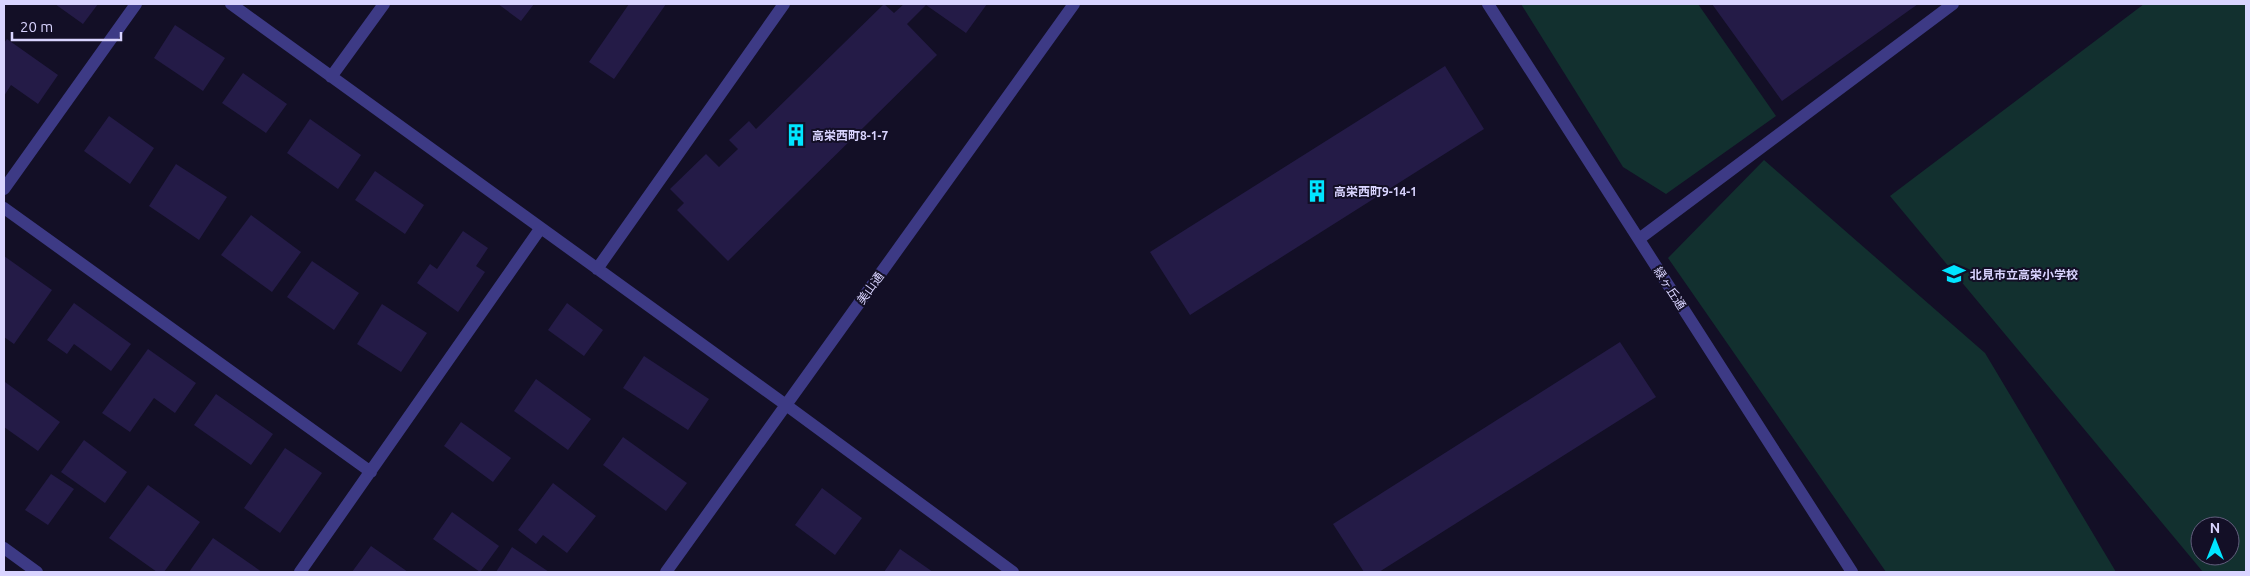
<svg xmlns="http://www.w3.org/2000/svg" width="2250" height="576" viewBox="0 0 2250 576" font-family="Ubuntu,'Noto Sans JP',sans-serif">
	<rect width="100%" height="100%" fill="#130f26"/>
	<path fill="#12302f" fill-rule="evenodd" d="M1521,4H1698L1776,116L1666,194L1623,167Z
		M2144,4H2246V572H2203L1890,196ZM2200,526H2230V556H2200Z
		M1764,160L1985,353L2116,572H1886L1668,258Z"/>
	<path fill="#241b47" d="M55,4H98L83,24Z
		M498,4H534L521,21Z
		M629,4H666L614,79L589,62Z
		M884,4L894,13L904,4H987L966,33L926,5L907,24L937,55L728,261L677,210L684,203L670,189L706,154L719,167L738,149L729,140L749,121L756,129Z
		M1712,4H1918L1782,101Z
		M175,25L225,58L203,91L154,58Z
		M7,39L58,75L38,104L11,85L4,96V43Z
		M1445,66L1484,129L1190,315L1150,252Z
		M243,73L287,104L266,133L222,103Z
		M109,116L154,148L130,184L84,151Z
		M310,119L361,155L338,189L287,153Z
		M176,164L227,197L199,240L149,206Z
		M375,171L424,205L405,234L355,200Z
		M251,215L301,252L272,292L221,255Z
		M463,231L488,248L476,266L485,272L458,312L417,283L430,264L437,269Z
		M4,256L52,290L14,344L4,337Z
		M312,261L359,293L334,330L287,297Z
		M74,303L131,344L111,371L74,344L67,354L47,340Z
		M567,303L603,330L584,356L548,330Z
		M382,304L427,333L401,372L357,344Z
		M1620,342L1656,397L1379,572H1364L1333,524Z
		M148,349L196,383L175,413L154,398L130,432L102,413Z
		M644,356L709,399L688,430L623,388Z
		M536,379L591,419L568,450L514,411Z
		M5,382L60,422L38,451L4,427Z
		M216,394L273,434L251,465L194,425Z
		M461,422L511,458L493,482L444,446Z
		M623,437L687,483L666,511L603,465Z
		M84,440L127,472L105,503L61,472Z
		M285,448L322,473L280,533L244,508Z
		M51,474L74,489L48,525L25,510Z
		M553,483L596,516L567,553L543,535L536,544L518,530Z
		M148,485L200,522L164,572H157L109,538Z
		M822,488L862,518L835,555L795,525Z
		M452,512L499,546L480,572L433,539Z
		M213,538L262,572H189Z
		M371,546L408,572H352Z
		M512,547L549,572H496Z
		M900,549L933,572H884Z"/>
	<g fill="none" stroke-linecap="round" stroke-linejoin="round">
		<path stroke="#3d3a85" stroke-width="12" d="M231,4L786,405L1013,572
			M1488,4L1852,572
			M331,77L384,4
			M4,189L136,4
			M4,208L371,472
			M1639,239L1953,4
			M597,269L784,4
			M4,548L37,572
			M300,572L540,229
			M666,572L1074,4"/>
	</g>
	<defs>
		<symbol id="building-bare" viewBox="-9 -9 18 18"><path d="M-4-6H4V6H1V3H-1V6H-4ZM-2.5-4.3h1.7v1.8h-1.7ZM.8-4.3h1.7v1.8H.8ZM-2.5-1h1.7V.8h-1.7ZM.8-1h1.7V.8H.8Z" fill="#00e5ff" stroke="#130f26" stroke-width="2.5" paint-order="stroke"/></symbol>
		<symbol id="school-bare" viewBox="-9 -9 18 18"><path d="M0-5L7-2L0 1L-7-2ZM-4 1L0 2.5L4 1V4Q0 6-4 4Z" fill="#00e5ff" stroke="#130f26" stroke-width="2.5" paint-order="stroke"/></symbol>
	</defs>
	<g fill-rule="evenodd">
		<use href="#building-bare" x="780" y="119" width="32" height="32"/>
		<use href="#building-bare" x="1301" y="175" width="32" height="32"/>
		<use href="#school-bare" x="1938" y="258" width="32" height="32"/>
	</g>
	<g text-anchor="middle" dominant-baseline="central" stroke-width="4" stroke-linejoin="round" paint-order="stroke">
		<g font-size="12" font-weight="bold" fill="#d9d4ff" stroke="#130f26" text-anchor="start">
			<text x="812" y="135">高栄西町8-1-7</text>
			<text x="1334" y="191">高栄西町9-14-1</text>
			<text x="1970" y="274">北見市立高栄小学校</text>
		</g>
		<g font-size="12" fill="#d9d4ff" stroke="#130f26">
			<text transform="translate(870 288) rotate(-54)">美山通</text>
			<text transform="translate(1670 288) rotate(57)">緑ヶ丘通</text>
		</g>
	</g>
	<rect width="2250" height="576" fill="none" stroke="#d9d4ff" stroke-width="10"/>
	<g transform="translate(2215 541)"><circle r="24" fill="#130f26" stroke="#625e7d"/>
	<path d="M0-4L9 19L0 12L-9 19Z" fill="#00e5ff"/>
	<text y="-8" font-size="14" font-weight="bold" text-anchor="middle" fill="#d9d4ff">N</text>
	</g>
	<path d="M12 32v8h109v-8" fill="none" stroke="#d9d4ff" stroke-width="2.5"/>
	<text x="20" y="32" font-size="15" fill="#d9d4ff" stroke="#130f26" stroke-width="4" paint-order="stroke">20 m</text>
</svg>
